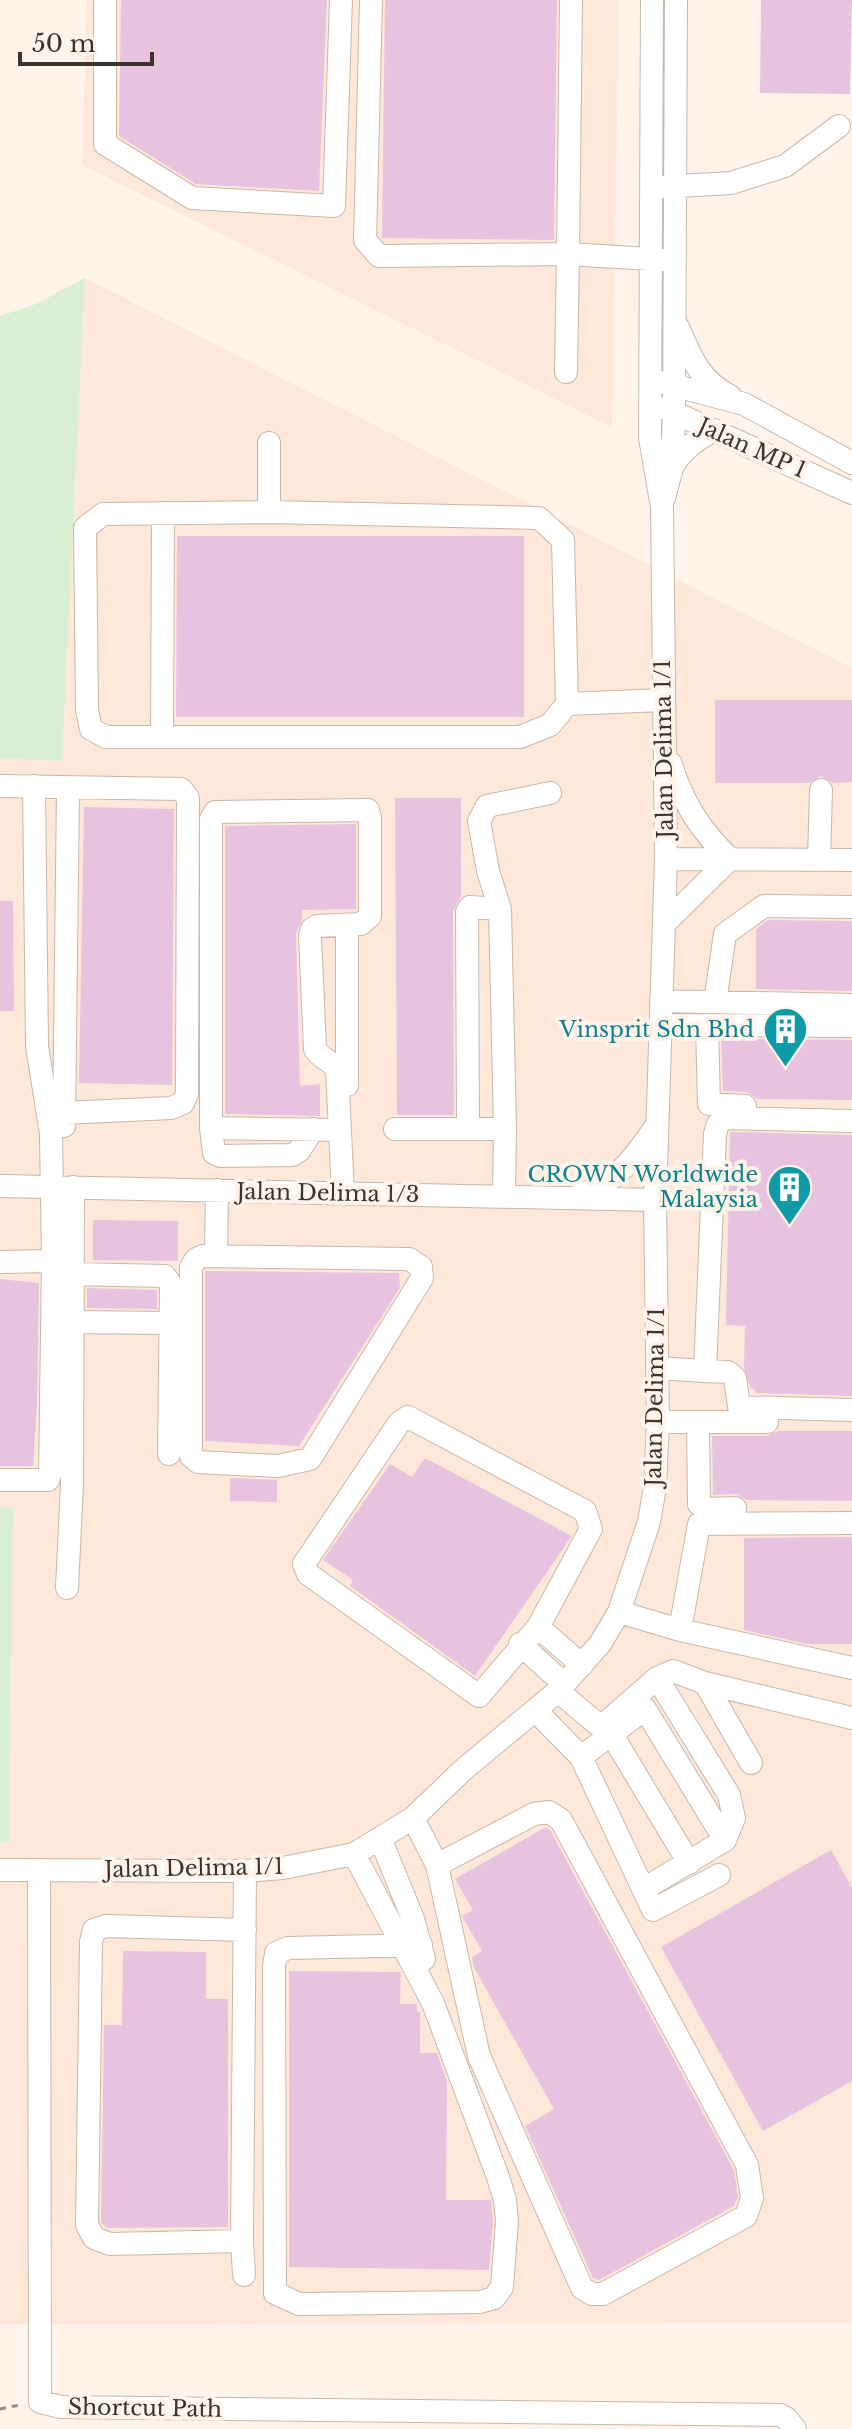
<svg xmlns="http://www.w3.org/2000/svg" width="852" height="2429" viewBox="0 0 852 2429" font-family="'Libre Baskerville',serif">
	<rect width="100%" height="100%" fill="#fff3ea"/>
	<path fill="#fde8d9" d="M87,0H619L612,427L82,165Z
		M85,278L852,668V2323L0,2324V758L62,760Z"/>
	<path fill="#daf0d2" d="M85,278L62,761L0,758V316L36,304Z
		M0,1507L13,1508L9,1842H0Z"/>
	<path fill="#e8c3e0" d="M121,0H327L319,191L196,184L119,136Z
		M385,0H557L554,240L382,238Z
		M761,0H852L850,94L760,93Z
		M177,536H524V717H176Z
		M715,700H852V782L833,783L821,776L809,783H715Z
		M395,798H461V896L453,912L454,1115H397Z
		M84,807L174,809L172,1085L79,1083Z
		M356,824V909L302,910V921L296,933L300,1086L320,1084V1116L225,1114V826Z
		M0,901H13L14,1011H0Z
		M768,920L852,921V991L756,989V929Z
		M721,1039L852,1040V1100L757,1099L747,1092L723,1091Z
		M730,1132L852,1135V1396L755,1393V1389H751L744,1368L745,1326L726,1325Z
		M93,1220L178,1221V1261L93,1260Z
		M205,1271L399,1273L400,1288L299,1446L205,1441Z
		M0,1279L39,1283L37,1406L33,1466H0Z
		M87,1288L157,1290V1309L87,1308Z
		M778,1431H852V1501L747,1500L735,1494L713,1495L712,1436H767Z
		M425,1458L572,1536L475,1676L350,1586L353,1580L323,1560L390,1464L412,1477Z
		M230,1478L277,1480V1502L230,1501Z
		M852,1537V1644H807L744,1630V1538Z
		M546,1827L550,1830L734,2170L738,2197L734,2206L599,2280L593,2278L525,2126L554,2109L474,1968L472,1957L482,1951L463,1918L462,1916L473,1910L455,1879Z
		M831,1850L852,1888V2081L763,2131L661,1947Z
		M123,1951L206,1952V1999H228V2227L107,2228L101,2222L104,2025H122Z
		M289,1971L401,1972L400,2004H417V2012H420V2053H437L447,2081L446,2200H491L493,2221L489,2270L289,2267Z"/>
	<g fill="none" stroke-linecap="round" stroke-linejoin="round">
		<defs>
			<path id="minor" d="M105,0V144L192,198L334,206L341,0
				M371,0L365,240L379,256L568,254L566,372
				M571,0L568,254L666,260
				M662,187L731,183L785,166L839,126
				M678,327C691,357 699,380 730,396
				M661,382L744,404L852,463
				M664,408L852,493
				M269,443V512
				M672,468C682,449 695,441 714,430
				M664,498L672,468L674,413L676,0
				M567,704L563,540L539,518L269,512L103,514L85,528L87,710L91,729L106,737H520L550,725L567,704L663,700
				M162,737L163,513
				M0,786L181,789L188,798L187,1094L183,1103L171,1108L64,1113
				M666,859L852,860
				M819,859L821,790
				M664,924L730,859C701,831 682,802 671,764
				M661,1001L852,1005
				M715,1002L725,934L764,906L852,907
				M660,1025L852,1026
				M707,1025L709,1104L745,1106
				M347,1085V926
				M852,1121L725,1118L718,1124L715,1134L705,1371L728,1372L735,1378L739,1407L852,1410
				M64,1126L68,788
				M211,1128L214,1153L220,1156L292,1155L299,1151L313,1129
				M395,1129H505
				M468,1129L467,912L470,907L500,909
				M339,1130L211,1128V819L215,812L368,810L370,818V916L361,924L317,926L312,929L310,936L315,1049C320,1059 332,1060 337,1070L343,1193
				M0,1186L655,1200
				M580,1195C616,1183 636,1156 656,1126
				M504,1196L505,1129L500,909L488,871L479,821L487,806L550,793
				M216,1255L217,1190
				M203,1256L409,1259L421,1267L422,1278L310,1459L278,1466L198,1462L191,1456V1267L196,1259Z
				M0,1262L53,1261L51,1134L37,1046L34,786
				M72,1274L165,1276L171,1285L169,1454
				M71,1322L171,1323
				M657,1368L705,1371
				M408,1417L585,1511L591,1529L538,1627L479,1696L308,1574L304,1564L399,1423Z
				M658,1422H767
				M698,1422L699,1504L706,1509L735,1508
				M0,1480H48L50,1475L53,1261
				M67,1588L72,1484L73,1187
				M619,1612L680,1630L852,1668
				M538,1627L582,1665
				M680,1630L699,1524L852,1523
				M520,1644L564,1684
				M705,1683L751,1763
				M558,1691L601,1727L657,1678L673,1671L705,1683L852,1718
				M535,1710L581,1757L653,1910L719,1875
				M612,1735L689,1863
				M581,1757L645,1709L725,1840
				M413,1818L437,1865L479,2056L582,2288L592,2294H603L746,2216L752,2198L747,2165L561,1820L549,1812L534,1814L437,1865
				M380,1838L413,1919L424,1959
				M354,1854L433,2003L498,2177L505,2200L507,2221L502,2287L494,2298L480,2302L299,2304L275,2293L274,1966L276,1953L288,1948L421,1945
				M0,1870L245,1871L283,1868L354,1854L413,1818L463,1770L558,1691L600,1644L619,1612L649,1522L655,1487L658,1422L655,1200L666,859L662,507L650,438L652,0
				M39,1870L40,2402L61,2407L780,2415L786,2418L795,2429
				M644,1889L725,1840L734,1818L729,1795L657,1678
				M245,1930L106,1926L94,1930L91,1942L87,2225L94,2238L110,2244L242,2241L245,1871
				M242,2241L244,2275"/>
		</defs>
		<use href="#minor" stroke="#c9b7a9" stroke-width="24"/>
		<path stroke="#938a83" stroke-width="3" stroke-dasharray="6 6" stroke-linecap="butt" d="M0,2409L20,2405"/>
		<use href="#minor" stroke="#fff" stroke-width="22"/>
	</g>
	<defs>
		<symbol id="building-pin" viewBox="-11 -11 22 30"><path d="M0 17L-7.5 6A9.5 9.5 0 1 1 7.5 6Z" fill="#0f9aa8" stroke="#fff3ea"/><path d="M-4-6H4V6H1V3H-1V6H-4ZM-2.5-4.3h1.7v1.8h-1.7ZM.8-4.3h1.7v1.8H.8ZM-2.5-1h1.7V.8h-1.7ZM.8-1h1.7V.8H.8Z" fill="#fff"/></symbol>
	</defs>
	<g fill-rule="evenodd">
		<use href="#building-pin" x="760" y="1004" width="51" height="69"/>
		<use href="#building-pin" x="764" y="1162" width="51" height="69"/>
	</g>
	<g text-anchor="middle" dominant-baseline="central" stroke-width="8" stroke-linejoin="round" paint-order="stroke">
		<g font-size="22" fill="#3a332e" stroke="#fff3ea">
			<text transform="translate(752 448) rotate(24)">Jalan MP 1</text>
			<text transform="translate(664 749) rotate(-91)">Jalan Delima 1/1</text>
			<text transform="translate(328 1193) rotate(1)">Jalan Delima 1/3</text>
			<text transform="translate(655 1397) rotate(-89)">Jalan Delima 1/1</text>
			<text transform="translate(194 1868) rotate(-1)">Jalan Delima 1/1</text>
			<text transform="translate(145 2408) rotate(1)">Shortcut Path</text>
		</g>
		<g font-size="22" fill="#0d838f" stroke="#fff3ea" text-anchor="end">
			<text x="754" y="1029">Vinsprit Sdn Bhd</text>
			<text x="758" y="1174">CROWN Worldwide<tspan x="758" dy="25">Malaysia</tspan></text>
		</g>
	</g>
	<path d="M20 52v12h132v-12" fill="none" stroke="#3a332e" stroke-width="4"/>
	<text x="32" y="52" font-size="24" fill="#3a332e" stroke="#fff3ea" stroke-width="6" paint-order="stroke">50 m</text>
</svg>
